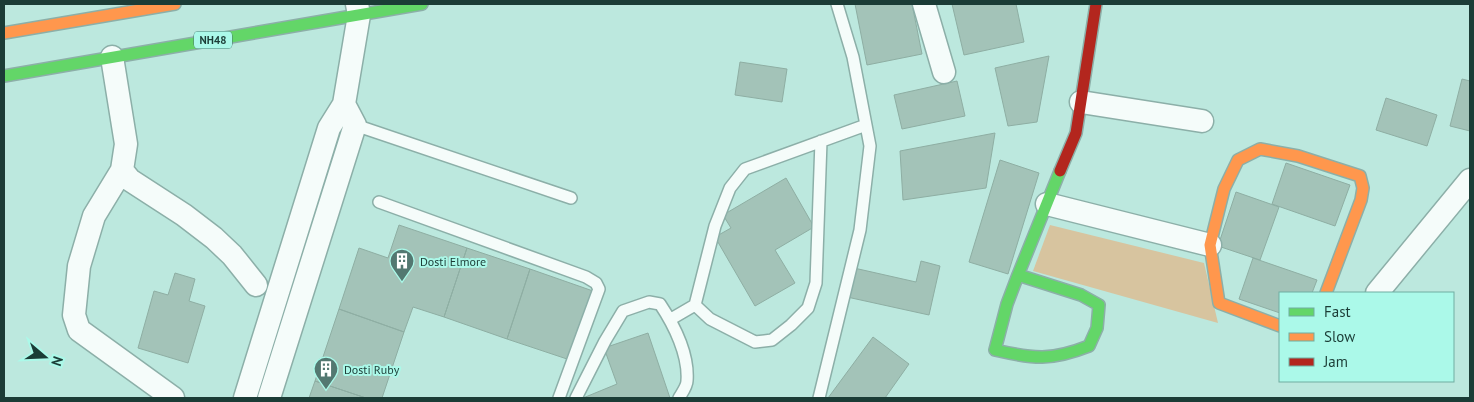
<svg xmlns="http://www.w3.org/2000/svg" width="1474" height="402" viewBox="0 0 1474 402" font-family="'PT Sans',sans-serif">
	<rect width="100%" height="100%" fill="#bce8de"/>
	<path fill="#d7c49f" d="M1050,225L1204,263L1218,323L1033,271Z"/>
	<path fill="#a3c3b8" stroke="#8eaea3" d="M855,4H912L922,54L867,65Z
		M952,4H1016L1024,42L964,55Z
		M1049,56L1037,122L1008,126L995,68Z
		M740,62L787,69L782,102L735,95Z
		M1462,79L1470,81V131L1450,126Z
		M957,81L965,116L902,129L894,95Z
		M1386,98L1437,115L1427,146L1376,130Z
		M995,133L986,188L903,200L900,151Z
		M1000,160L1039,173L1008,274L969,262Z
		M1286,163L1350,185L1335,226L1272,204Z
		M786,178L814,227L775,250L795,283L755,306L715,237L731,228L723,215Z
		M1236,192L1279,207L1260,260L1218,246Z
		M399,225L467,248L444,317L413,307L404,332L339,309L359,248L388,258Z
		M467,248L530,269L507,339L444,317Z
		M1253,258L1317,280L1312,293H1280V313L1239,299Z
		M921,261L940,266L929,315L847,297L854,268L916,282Z
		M530,269L593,291L570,360L507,339Z
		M175,273L195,279L189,301L205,306L188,363L138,348L154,291L168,295Z
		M339,309L404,332L382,398H366L315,381Z
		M648,333L670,398H583L617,384L604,348Z
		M873,337L909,364L885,398H828Z
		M315,381L366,398H309Z"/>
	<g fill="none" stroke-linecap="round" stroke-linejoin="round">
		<defs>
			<path id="lane" d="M355,125L571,198
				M821,141L816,283L808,308L791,325L772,340L755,342L710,319L695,305L715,226L730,188L745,169L866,125
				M379,202L586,277L596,283L599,289L559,398
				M671,319L695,305
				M576,398L605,341L623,311L649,302L660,304C674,325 689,355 687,381C687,386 682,393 679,398
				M819,398L860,230L870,146L853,57L837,4"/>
			<path id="street" d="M924,4L944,72
				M112,57L126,144L122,170L94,216L79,266L74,315L79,330L173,398
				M1081,102L1202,121
				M122,170L130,180L184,215L214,238L232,255L256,285
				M1047,204L1210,245
				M1377,293L1470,180
				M245,398L329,128L344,104L359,15L357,4
				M269,398L355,125L344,104"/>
			<path id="fast" d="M4,76L422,4
				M1018,275L1007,304L995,350C1034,359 1051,361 1089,346L1097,328L1099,305L1081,295L1018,275L1060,171"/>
			<path id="slow" d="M4,33L175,4
				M1280,326L1219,303L1210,245L1224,189L1238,160L1260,149L1298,156L1360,176L1363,188L1361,200L1326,293"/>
			<path id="jam" d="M1060,171L1076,133L1096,4"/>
		</defs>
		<use href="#lane" stroke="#8cafa8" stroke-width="14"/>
		<use href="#street" stroke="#8cafa8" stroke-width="25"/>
		<use href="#fast" stroke="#8cafa8" stroke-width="14"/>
		<use href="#slow" stroke="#8cafa8" stroke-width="14"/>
		<use href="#jam" stroke="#8cafa8" stroke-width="14"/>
		<use href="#lane" stroke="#f5fcfa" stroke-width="11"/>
		<use href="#street" stroke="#f5fcfa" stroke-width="22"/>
		<use href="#fast" stroke="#63d668" stroke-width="11"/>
		<use href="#slow" stroke="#ff974d" stroke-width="11"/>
		<use href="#jam" stroke="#b3261e" stroke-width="11"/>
	</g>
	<defs>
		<symbol id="building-pin" viewBox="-11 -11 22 30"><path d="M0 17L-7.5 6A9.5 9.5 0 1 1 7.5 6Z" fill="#537871" stroke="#abf9e9"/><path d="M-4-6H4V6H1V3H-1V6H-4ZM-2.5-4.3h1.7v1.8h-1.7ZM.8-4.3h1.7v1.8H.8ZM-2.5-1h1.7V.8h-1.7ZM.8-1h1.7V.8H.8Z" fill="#fff"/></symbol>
	</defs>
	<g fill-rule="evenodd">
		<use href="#building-pin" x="388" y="247" width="28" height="38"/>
		<use href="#building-pin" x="312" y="355" width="28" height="38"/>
	</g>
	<g text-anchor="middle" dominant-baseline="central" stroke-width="4" stroke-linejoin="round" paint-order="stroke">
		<rect fill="#abf9e9" stroke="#46756c" stroke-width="1" x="194" y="31.5" width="38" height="17" rx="4"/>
		<g font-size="11" font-weight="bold" fill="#1b3c36">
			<text x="213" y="40">NH48</text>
		</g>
		<g font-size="12" fill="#1b3c36" stroke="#abf9e9" text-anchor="start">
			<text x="420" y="261">Dosti Elmore</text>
			<text x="344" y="369">Dosti Ruby</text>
		</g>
	</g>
	<rect width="1474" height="402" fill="none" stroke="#1b3c36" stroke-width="10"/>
	<rect x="1279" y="292" width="175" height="90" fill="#abf9e9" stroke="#71ada1"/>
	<rect x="1289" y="308" width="25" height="8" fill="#63d668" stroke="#71ada1"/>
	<text x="1324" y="317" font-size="15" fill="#1b3c36">Fast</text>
	<rect x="1289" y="333" width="25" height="8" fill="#ff974d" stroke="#71ada1"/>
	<text x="1324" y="342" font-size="15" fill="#1b3c36">Slow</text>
	<rect x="1289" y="358" width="25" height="8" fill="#b3261e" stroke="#71ada1"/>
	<text x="1324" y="367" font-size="15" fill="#1b3c36">Jam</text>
	<g transform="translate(45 357) rotate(109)" stroke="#abf9e9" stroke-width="4" paint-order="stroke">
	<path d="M0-4L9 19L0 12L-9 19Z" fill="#1b3c36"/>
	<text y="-8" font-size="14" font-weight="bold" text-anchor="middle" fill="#1b3c36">N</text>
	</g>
</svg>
